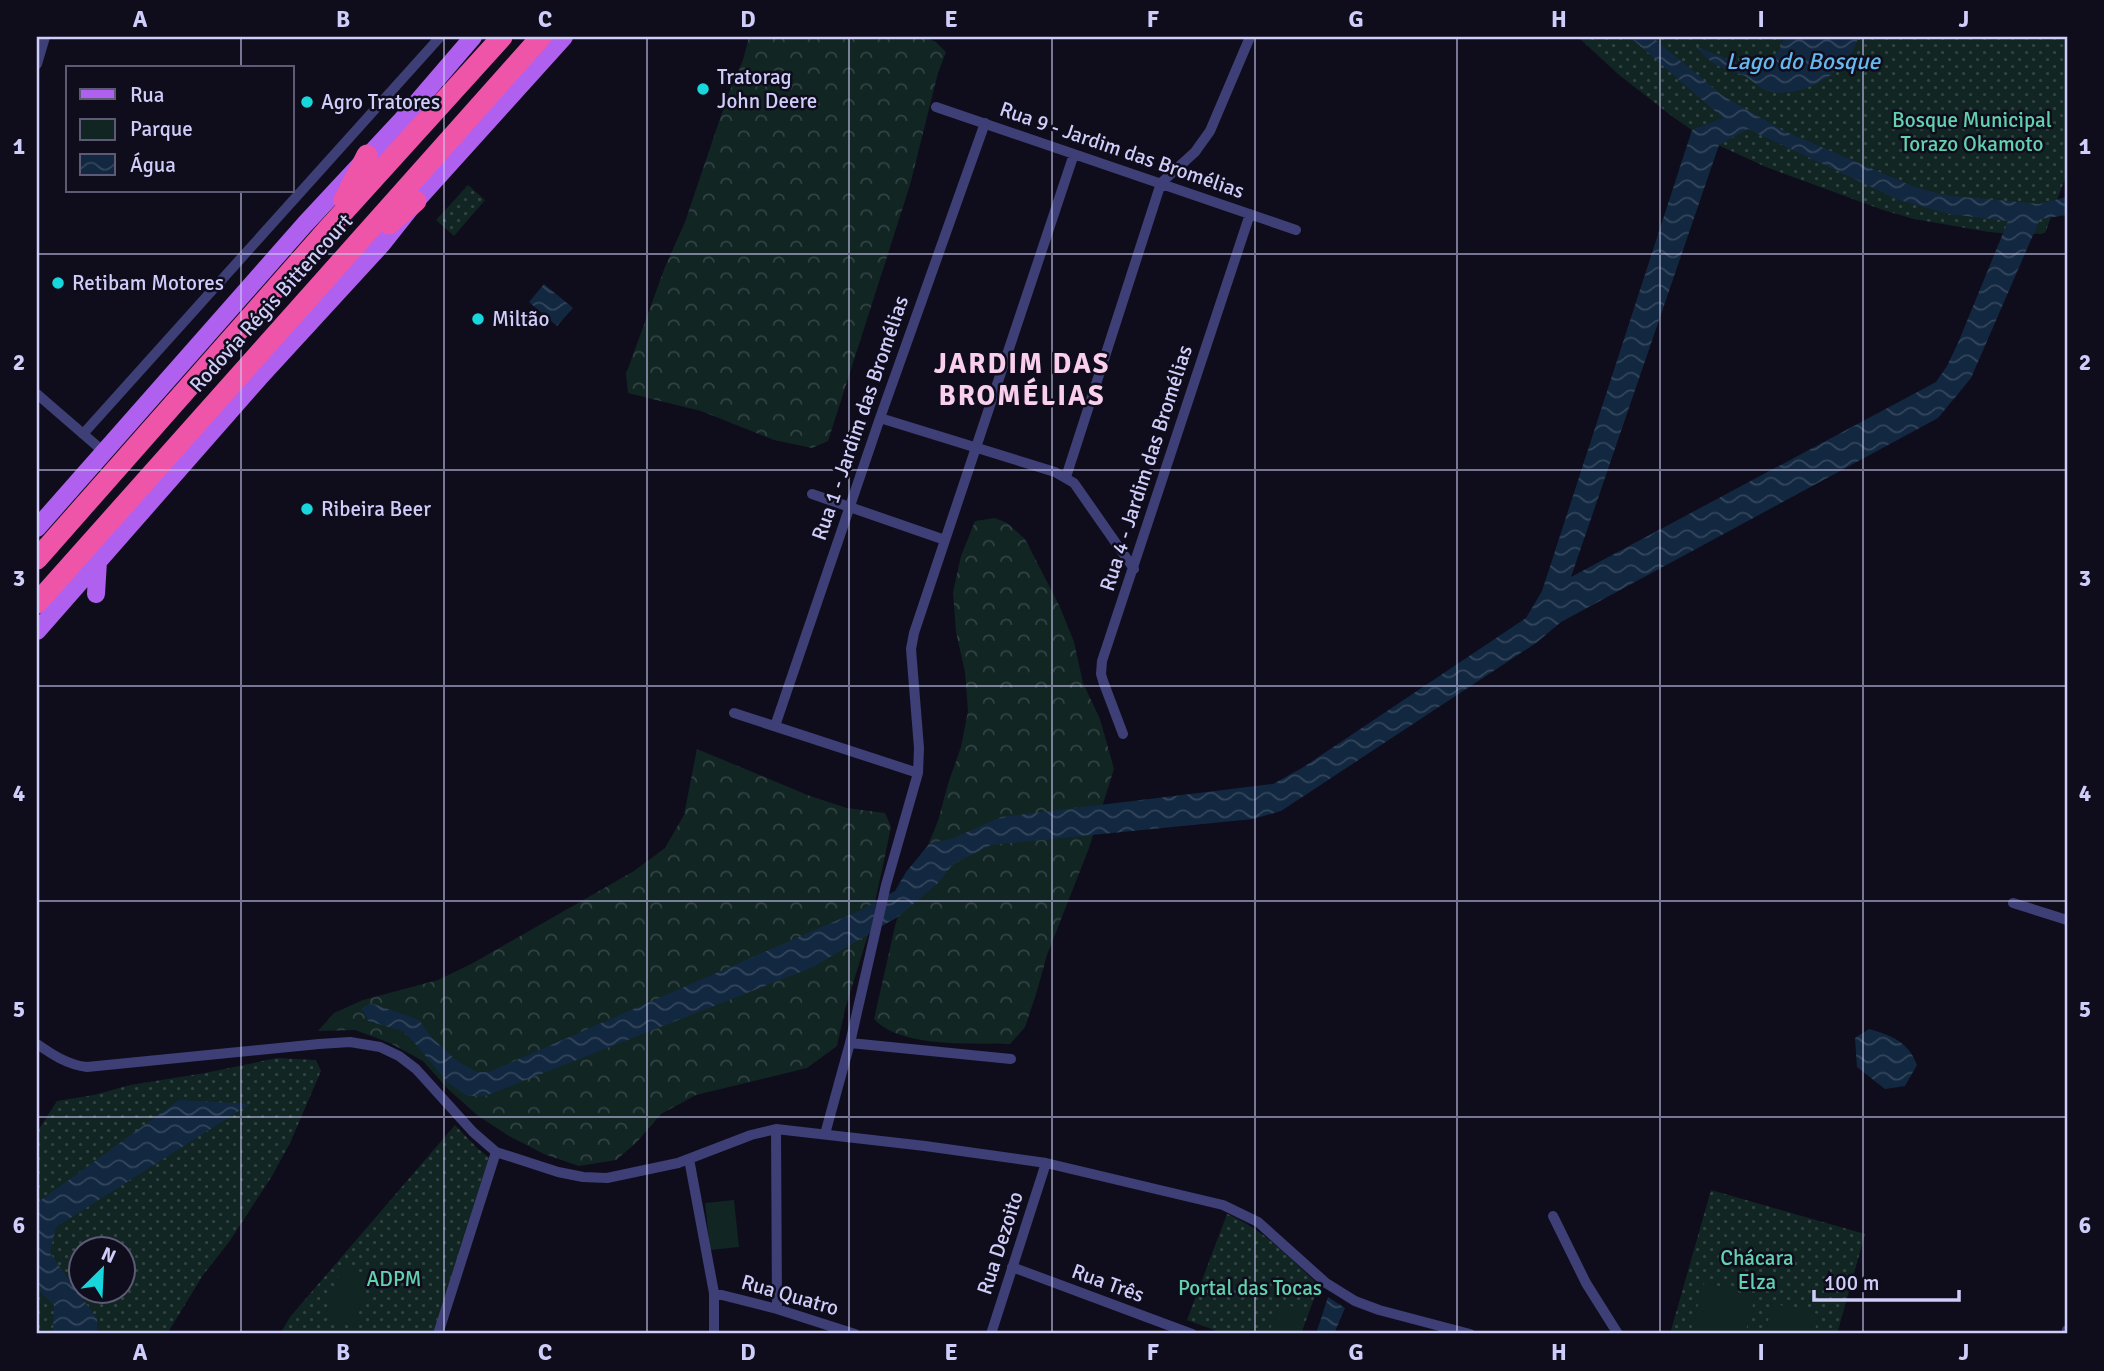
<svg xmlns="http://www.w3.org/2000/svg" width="2104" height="1371" viewBox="0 0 2104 1371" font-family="Signika,sans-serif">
	<defs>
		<pattern id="green-dots" width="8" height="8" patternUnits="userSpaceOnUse" patternTransform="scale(1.75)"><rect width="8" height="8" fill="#112523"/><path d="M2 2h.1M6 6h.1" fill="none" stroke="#334344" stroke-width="1.8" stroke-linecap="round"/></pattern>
		<pattern id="forest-crowns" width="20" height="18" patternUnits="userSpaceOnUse" patternTransform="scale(1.75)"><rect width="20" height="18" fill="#112523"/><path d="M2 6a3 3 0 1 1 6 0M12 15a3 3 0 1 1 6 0" fill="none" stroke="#334344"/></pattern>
		<pattern id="water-waves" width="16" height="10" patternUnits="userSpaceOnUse" patternTransform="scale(1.75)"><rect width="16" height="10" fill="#122840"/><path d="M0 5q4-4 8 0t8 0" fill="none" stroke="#33465c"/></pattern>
	</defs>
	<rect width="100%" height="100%" fill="#0f0d1c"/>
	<path fill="url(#green-dots)" fill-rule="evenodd" d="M1578,37H2067V173L2045,233L2023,235L1989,232L1914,219L1883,210L1766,167L1705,139L1673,117L1618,74Z
		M468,185L485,200L454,236L436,220Z
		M277,1058L316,1060L321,1071L290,1143L272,1176L229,1242L203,1275L167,1334H37V1132L57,1101L94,1095L130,1085L205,1073ZM80,1248H122V1290H80Z
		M455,1125L478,1149L490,1158L434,1334H280L290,1317Z
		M1711,1190L1865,1234L1837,1334H1670Z
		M1227,1214C1264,1229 1290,1259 1319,1285L1301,1334H1225L1187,1320Z"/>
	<path fill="url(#forest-crowns)" d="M749,37H925L936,42L946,52L938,73L910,185L828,441L812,448L774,440L701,411L628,393L626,374L665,267L685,222L728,95L743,60Z
		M995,518L1007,523L1025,539L1060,607L1074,642L1083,683L1100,719L1114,769L1089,848L1047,955L1037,991L1025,1027L1010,1044C973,1043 900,1048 874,1019L896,922L938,821L948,784L961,747L968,711L965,672L956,632L953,592L961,556L975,521Z
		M697,749L810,796L847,808L885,813L891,827L883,865L867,938L845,1009L837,1046L807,1068L696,1095L661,1114L636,1143L616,1160L579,1166L544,1154L509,1136L477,1115L448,1089L423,1061L390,1043L355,1030L318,1031L334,1013L363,1000L438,980L473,963L634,871L665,848L684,815Z"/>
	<path fill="#112523" d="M734,1200L739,1247L710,1250L705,1203Z
		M342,1267L370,1276L353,1326L325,1316Z
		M1704,1283L1755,1297L1745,1334H1690Z
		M1281,1302L1306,1312L1297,1334H1268Z
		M1772,1303L1819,1314L1814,1334H1765Z"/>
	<path fill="url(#water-waves)" fill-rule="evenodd" d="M1630,37H1652L1723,96L1782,130L1912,186L1943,195L2039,204L2067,197V215L2040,219L1971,378L1938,418L1561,622L1536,643L1281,811L1253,819L991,845L953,864L938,883L899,916L813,967L485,1096H468L448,1083L413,1041L403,1031L368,1021L362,1009L371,1003L419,1020L432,1038L456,1060L476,1072H489L861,910L895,891L906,872L930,843L951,839L1001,817L1273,784L1302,768L1526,618L1542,591L1692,130L1723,118ZM1748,129L1899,200L1949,214L2008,221L1958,343L1947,366L1936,382L1571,577L1719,145Z
		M1785,37H1858C1851,71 1802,100 1768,91C1760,89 1753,81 1745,76C1737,72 1728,71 1720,67C1711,63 1702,53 1695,46L1737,63H1759L1777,54Z
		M544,284L573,308L557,326L529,302Z
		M1869,1029C1892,1036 1908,1041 1917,1065L1905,1086L1885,1089L1857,1067L1855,1038Z
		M179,1100L250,1104L56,1227L50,1253L97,1319V1334H53L54,1305L37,1289V1203Z
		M1328,1297L1345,1308L1334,1334H1316Z"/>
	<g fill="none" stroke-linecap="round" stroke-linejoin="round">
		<path stroke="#3d3f76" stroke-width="10" d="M37,64L45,37
			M936,107L1296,230
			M37,394L104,452
			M880,418L1055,472L1074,483L1134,569
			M83,434L440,37
			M1066,477L1161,183L1195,152L1210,131L1250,37
			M812,494L945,540
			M734,713L918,773
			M775,726L880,418L985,123
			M1123,734L1103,681L1101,674L1102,661L1250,214
			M2013,903L2067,920
			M850,1043L1011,1059
			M37,1044C53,1055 68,1065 87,1067L319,1044L350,1042L380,1047L399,1056L416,1069L473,1132L496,1152L558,1172L583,1177L607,1178L678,1163L751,1135L776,1129L925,1146L1046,1163L1223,1205L1258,1222L1326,1283L1355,1301L1379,1310L1470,1334
			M776,1129L777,1309
			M825,1134L850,1043L886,885L918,773L919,748L911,649L914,633L1074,154
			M689,1159L714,1293V1334
			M1553,1216L1586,1283L1618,1334
			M1012,1267L1192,1334
			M714,1293L777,1309L855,1334
			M438,1334L496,1152
			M991,1334L1046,1163
			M2066,1334L2067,1330"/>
		<path stroke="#af60ef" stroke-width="18" d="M37,528L305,224L400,122L473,37
			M96,594L98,561
			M37,631L259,378L382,244L416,201L564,37"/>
		<path stroke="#ee55a9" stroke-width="21" d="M344,200L367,155
			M389,224L416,201
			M37,559L327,230L502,37
			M37,603L541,37"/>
	</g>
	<path fill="none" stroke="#cfcdfa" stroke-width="2" stroke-opacity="0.55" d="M241,37V68M444,37V1334M647,37V1334M849,37V1334M1052,37V1334M1255,37V1334M1457,37V1334M1660,37V1334M1863,37V1334M241,191V1334M37,254H2067M37,470H2067M37,686H2067M37,901H2067M37,1117H2067"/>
	<g fill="#17d7dd" stroke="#0f0d1c" stroke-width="2.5">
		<circle cx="703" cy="89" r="7"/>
		<circle cx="307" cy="102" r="7"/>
		<circle cx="58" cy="283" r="7"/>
		<circle cx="478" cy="319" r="7"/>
		<circle cx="307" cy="509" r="7"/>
	</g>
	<g text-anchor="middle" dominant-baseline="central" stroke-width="5" stroke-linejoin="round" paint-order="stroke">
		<g font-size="21" fill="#cfcdfa" stroke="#0f0d1c" text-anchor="start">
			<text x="717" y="77">Tratorag<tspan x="717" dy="24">John Deere</tspan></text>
			<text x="321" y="102">Agro Tratores</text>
			<text x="72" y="283">Retibam Motores</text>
			<text x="492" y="319">Miltão</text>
			<text x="321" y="509">Ribeira Beer</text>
		</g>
		<g font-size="21" fill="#62d1ae" stroke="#0f0d1c">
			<text x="1972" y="120">Bosque Municipal<tspan x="1972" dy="24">Torazo Okamoto</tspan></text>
			<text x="1757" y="1258">Chácara<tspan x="1757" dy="24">Elza</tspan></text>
			<text x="394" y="1279">ADPM</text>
			<text x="1250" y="1288">Portal das Tocas</text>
		</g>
		<g font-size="21" fill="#cfcdfa" stroke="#0f0d1c">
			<text transform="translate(1122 150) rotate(19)">Rua 9 - Jardim das Bromélias</text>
			<text transform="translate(271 303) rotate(-48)">Rodovia Régis Bittencourt</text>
			<text transform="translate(860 418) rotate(-71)">Rua 1 - Jardim das Bromélias</text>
			<text transform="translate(1146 468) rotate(-72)">Rua 4 - Jardim das Bromélias</text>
			<text transform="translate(1000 1243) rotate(-72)">Rua Dezoito</text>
			<text transform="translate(1108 1283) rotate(20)">Rua Três</text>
			<text transform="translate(790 1295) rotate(16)">Rua Quatro</text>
		</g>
		<g font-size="23" font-style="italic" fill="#66b9ef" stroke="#0f0d1c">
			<text x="1803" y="61">Lago do Bosque</text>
		</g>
		<g font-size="28" font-weight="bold" letter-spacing="2" fill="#facfee" stroke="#0f0d1c">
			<text x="1022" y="364">JARDIM DAS<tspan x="1022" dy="32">BROMÉLIAS</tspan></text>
		</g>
	</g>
	<rect width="2104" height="1371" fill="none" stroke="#0f0d1c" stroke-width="77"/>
	<rect x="66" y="66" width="228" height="126" fill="#0f0d1c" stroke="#5c5a75" stroke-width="2"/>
	<rect x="80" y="89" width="35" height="10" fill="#af60ef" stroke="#5c5a75" stroke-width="2"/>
	<text x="130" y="102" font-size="21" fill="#cfcdfa">Rua</text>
	<rect x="80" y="119" width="35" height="21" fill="#112523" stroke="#5c5a75" stroke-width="2"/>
	<text x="130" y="136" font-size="21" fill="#cfcdfa">Parque</text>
	<rect x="80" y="154" width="35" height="21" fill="url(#water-waves)" stroke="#5c5a75" stroke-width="2"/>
	<text x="130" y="172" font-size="21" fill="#cfcdfa">Água</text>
	<g transform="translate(102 1270) rotate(24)"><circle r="33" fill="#0f0d1c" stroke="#5c5a75" stroke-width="2"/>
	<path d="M0-5L12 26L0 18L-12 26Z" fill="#17d7dd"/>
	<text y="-10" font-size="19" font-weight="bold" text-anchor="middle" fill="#cfcdfa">N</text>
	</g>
	<path d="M1814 1290v10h145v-10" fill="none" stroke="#cfcdfa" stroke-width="3.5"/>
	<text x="1824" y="1290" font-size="21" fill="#cfcdfa" stroke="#0f0d1c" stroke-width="5" paint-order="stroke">100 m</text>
	<rect x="38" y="38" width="2028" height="1294" fill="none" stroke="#cfcdfa" stroke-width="2.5"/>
	<g font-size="23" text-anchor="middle" font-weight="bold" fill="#cfcdfa">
		<text x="140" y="27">A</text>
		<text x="343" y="27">B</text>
		<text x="545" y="27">C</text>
		<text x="748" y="27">D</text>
		<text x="951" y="27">E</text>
		<text x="1153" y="27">F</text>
		<text x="1356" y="27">G</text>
		<text x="1559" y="27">H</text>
		<text x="1761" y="27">I</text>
		<text x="1964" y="27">J</text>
		<text x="19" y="154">1</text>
		<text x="2085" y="154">1</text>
		<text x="19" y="370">2</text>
		<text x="2085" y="370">2</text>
		<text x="19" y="586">3</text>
		<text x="2085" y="586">3</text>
		<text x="19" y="801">4</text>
		<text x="2085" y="801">4</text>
		<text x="19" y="1017">5</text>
		<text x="2085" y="1017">5</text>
		<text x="19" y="1233">6</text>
		<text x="2085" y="1233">6</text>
		<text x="140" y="1360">A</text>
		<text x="343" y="1360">B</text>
		<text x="545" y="1360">C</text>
		<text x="748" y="1360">D</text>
		<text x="951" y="1360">E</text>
		<text x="1153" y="1360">F</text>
		<text x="1356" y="1360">G</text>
		<text x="1559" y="1360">H</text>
		<text x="1761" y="1360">I</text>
		<text x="1964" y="1360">J</text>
	</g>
</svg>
